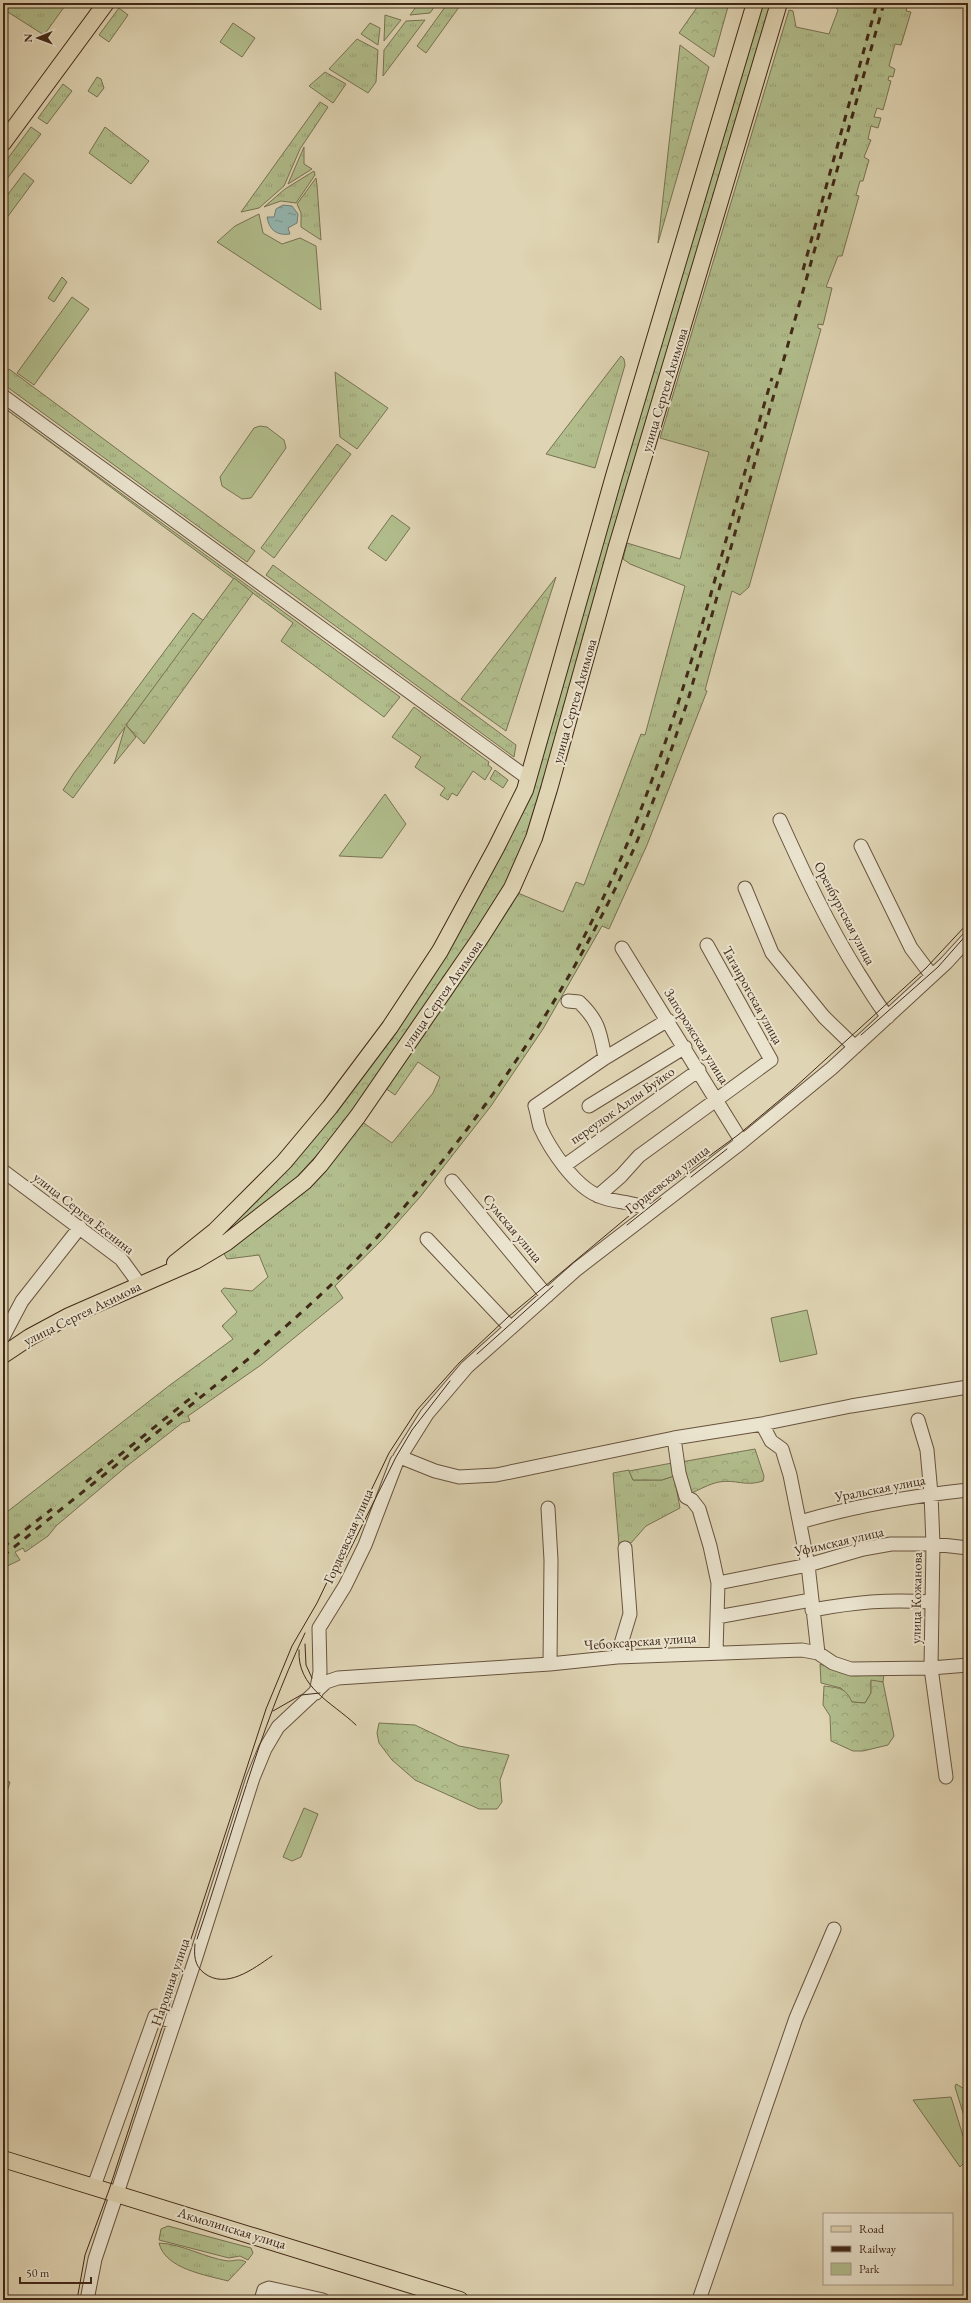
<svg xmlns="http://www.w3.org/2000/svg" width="971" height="2303" viewBox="0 0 971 2303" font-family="'EB Garamond',serif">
	<defs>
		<pattern id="grass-tufts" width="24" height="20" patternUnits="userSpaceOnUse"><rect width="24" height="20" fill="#b1bd8c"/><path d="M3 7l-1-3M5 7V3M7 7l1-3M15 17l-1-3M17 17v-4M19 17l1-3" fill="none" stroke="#99a278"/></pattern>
		<pattern id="forest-crowns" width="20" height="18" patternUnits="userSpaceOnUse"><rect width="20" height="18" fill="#b1bd8c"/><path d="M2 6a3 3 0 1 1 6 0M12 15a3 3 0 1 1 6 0" fill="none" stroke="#99a278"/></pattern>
		<pattern id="water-ripples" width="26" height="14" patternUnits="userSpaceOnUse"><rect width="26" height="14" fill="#94b7b2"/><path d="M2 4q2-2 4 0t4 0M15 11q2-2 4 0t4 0" fill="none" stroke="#7a9590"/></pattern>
	</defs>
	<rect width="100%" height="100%" fill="#dfd4b3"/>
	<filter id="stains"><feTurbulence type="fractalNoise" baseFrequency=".005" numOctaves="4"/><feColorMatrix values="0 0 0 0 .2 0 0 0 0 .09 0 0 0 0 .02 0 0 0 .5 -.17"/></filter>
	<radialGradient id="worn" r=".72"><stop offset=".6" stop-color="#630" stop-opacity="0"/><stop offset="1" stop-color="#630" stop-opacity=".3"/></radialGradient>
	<path fill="url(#grass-tufts)" stroke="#797252" d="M3,3H67L44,35L3,9Z
		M419,3H437L430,13L410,15Z
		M448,3H462L426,53L417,46Z
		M832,3H914L912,7H907L906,11L911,12L901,45L895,44L889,66L895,69L893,77L889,76L888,80L891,81L883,110L877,108L874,117L881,118L878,128L871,126L868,139L871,140L864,157L869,160L863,181H860L856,195L859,196L842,256H838L826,287L832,288L823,325L818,324V328L821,329L749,587L740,595L732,591L705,690L707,691L647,845L609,929L602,926L543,1029L491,1106L420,1197L382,1240L335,1286L343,1298L261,1365L188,1416L190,1421L182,1423L127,1466L56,1526L48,1536L25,1552L23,1548L15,1552L20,1560L3,1568V1515L170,1385L233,1339L222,1326L237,1312L221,1291L224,1288L252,1291L268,1277L259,1255L227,1259L223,1252L361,1121L392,1143L433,1093L440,1077L418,1062L395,1095L385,1088L518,893L563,912L576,882L584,885L641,734L645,735L685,586L630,564L623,559L627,543L680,559L709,452L660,438L789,10L793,11L796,27L829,34L838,10Z
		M119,8L128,15L109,42L99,35Z
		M385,15L401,20L384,41Z
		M425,20L383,76L384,50L406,21Z
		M370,23L380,28L378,45L361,34Z
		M357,39L378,50L376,82L368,93L329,69Z
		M325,72L346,84L333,103L309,86Z
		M97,77L101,79L104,88L97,97L88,91Z
		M63,84L72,91L47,124L38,118Z
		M320,102L328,107L300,149L284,186L259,208L241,212Z
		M31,127L41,134L3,184V165Z
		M105,127L149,161L131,184L89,153Z
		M304,147V164L312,169L288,184Z
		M314,171L315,175L296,203L281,201L264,207L285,189Z
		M24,173L34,181L3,223V201Z
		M316,178L317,185L321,240L301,227V213L297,204Z
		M62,277L67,282L54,302L48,298Z
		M621,356L624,359L625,365L595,468L546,454Z
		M9,369L255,551L247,562L3,384V377Z
		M335,372L388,408L357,449L340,437Z
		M3,407L400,697L384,717L281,641L293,623Z
		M337,444L351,454L274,558L261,548Z
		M273,565L516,745L514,757L266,575Z
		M193,613L204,621L126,725L136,737L114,764L125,727L73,798L63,790L74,773Z
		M414,707L489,762L488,765L492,768L485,780L473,771L457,796L452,793L448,800L440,795L445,788L415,767L421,757L392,737Z
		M495,770L508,780L503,788L490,779Z
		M629,1470L633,1480H662L674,1476L680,1508L646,1526L631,1543L619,1545L613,1473Z
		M820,1664L855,1674H884L883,1682L871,1681V1693L865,1703L852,1702L841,1688L821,1683Z
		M956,2084L968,2091V2129L955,2087Z
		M168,2226L251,2248L253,2253L248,2260L240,2256L229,2258L159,2240L161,2229Z
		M159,2243C183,2244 205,2258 228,2261C236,2261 239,2258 246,2262L228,2281C206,2275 165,2269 159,2243Z"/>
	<path fill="url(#forest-crowns)" stroke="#797252" d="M700,3H729L714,57L679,33Z
		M760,3H772L542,796L510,879L481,930L354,1114L295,1179L223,1239L218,1232L312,1136L509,834L587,590Z
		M680,45L709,67L658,243Z
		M556,577L506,731L461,699Z
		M234,578L253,593L144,744L126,725Z
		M755,1449L764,1476L763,1481C745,1487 736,1479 719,1482C709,1484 699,1490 689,1494L681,1462Z
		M672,1463L674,1476L662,1480H633L629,1471Z
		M871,1680L883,1682L894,1736L888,1745L863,1751H853L831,1741L830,1716L823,1705L824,1686C839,1688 845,1687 852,1702L865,1703L871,1693Z
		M379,1723L415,1725L459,1746L509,1755L500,1780L502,1802L497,1809H479L415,1780L392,1760L379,1743L377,1733Z"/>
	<path fill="#b1bd8c" stroke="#797252" d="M233,23L255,38L242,57L220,42Z
		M259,214L263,233L282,244L300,238L316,246L321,310L217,242L235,226Z
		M72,297L89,309L34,385L17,373Z
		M260,426L267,427L284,440L286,448L251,498L242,499L222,486L220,477L254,428Z
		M392,515L410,528L386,561L368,548Z
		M385,794L406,824L382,858L339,856Z
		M807,1310L817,1354L780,1362L771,1318Z
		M3,1780L10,1782L3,1805Z
		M304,1808L318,1814L301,1857L292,1861L283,1857Z
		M951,2097L968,2152V2159L960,2167L913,2100Z"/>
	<path fill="url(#water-ripples)" stroke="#737e74" d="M283,205L292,206L298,214L297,223L288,228L290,234C277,236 269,230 267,217H274L276,209Z"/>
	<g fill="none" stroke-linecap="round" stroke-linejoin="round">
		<defs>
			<path id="minor" d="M3,396L529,779
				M780,820C804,873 828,925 859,974C869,989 877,1004 888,1017
				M861,846L911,948L932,976
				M745,888L772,953L824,1017L855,1047
				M968,939L946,963L832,1068L742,1142L577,1269L467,1367L427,1414L400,1457L435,1471L459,1477L496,1475L674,1438L762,1424L851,1406L968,1387
				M622,948L742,1142
				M568,1001L579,1002C599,1021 600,1032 605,1058
				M589,1106L685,1047
				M564,1166L699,1070
				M3,1171L121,1259L140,1285
				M452,1181L547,1296
				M598,1196L621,1176L639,1156L771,1060L707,945
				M651,1212C635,1200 616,1204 599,1196C575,1187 550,1149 540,1127C538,1120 537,1112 535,1106L605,1058L668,1020
				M427,1239L511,1328
				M3,1337L22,1301L80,1227
				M918,1420L927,1450L931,1494L933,1544L931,1668L946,1777
				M762,1424L771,1441L782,1449L790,1475L808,1565L818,1653
				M674,1438L679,1473L686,1497L692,1500L699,1509L710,1546L718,1583L716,1652
				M548,1508L551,1560L550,1664
				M800,1522C854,1506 912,1496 968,1490
				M718,1583L808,1565L863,1549L891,1544H933L968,1548
				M812,1610C857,1602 886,1599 932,1602
				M717,1617L811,1600
				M617,1657L630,1614L625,1548
				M316,1693L320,1672L319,1628L345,1586L365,1545L397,1461
				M94,2186L155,2016L174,2022
				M87,2300L95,2259L195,1960L253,1778L265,1749L278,1727L326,1682L338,1678L550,1664L617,1657L802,1650L818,1653L833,1663L851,1669L931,1668L968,1665
				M261,2300L264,2290L269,2288L323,2300
				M699,2300L796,2018L834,1929"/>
			<path id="major" d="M3,143L106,3
				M175,1263L215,1231L284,1162L330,1107L390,1027L440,951L496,848L525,790L614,476L755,3
				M3,1355L30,1337L69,1316L195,1261L227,1242L304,1182L320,1165L358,1116L481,937L512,888L534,838L549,789L617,546L779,3
				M3,2159L460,2300"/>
		</defs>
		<use href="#minor" stroke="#68533e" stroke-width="15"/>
		<use href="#major" stroke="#412817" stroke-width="18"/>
		<use href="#minor" stroke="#eae3ce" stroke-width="13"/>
		<use href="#major" stroke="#dfd4b3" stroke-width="16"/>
		<path stroke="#412817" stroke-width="1" d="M861,1035L938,967L968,933
			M691,1177L727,1149
			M627,1225L661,1198
			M477,1354L553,1286
			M336,1578L396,1457L412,1430L450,1381
			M305,1644L306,1665L312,1678
			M299,1650C297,1688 332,1702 356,1725
			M273,1711L301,1695L320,1693
			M197,1939C232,1837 258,1731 305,1633
			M195,1944C194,1955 194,1965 204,1973C226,1990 253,1969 272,1956
			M77,2300L85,2255L109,2190L266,1709L292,1646L317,1603L389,1453L417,1410L459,1363L508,1317L642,1205L738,1135L793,1089L926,968L968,923"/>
		<path stroke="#412817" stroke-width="3" stroke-dasharray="7 7" stroke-linecap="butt" d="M803,270L877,3
			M577,950C673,771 714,571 772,378
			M86,1482L197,1393
			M3,1547L52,1509
			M3,1556L252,1356C293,1320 335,1284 372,1243C475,1131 562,1004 626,866C651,813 669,756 688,700L884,3"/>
	</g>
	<g text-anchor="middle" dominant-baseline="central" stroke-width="4" stroke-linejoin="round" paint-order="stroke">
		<g font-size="14" fill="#412817" stroke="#eae3ce">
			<text transform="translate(664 390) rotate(-73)">улица Сергея Акимова</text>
			<text transform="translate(574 701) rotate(-74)">улица Сергея Акимова</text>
			<text transform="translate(845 913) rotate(62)">Оренбургская улица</text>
			<text transform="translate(442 994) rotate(-55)">улица Сергея Акимова</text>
			<text transform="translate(753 995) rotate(61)">Таганрогская улица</text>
			<text transform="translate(697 1036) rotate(58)">Запорожская улица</text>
			<text transform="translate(622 1105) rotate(-35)">переулок Аллы Буйко</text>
			<text transform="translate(667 1179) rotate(-38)">Гордеевская улица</text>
			<text transform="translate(84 1213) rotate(38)">улица Сергея Есенина</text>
			<text transform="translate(513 1228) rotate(50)">Сумская улица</text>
			<text transform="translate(82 1313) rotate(-26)">улица Сергея Акимова</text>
			<text transform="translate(880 1488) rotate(-11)">Уральская улица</text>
			<text transform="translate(348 1536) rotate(-66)">Гордеевская улица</text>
			<text transform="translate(839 1541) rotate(-13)">Уфимская улица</text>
			<text transform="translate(916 1598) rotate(-89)">улица Кожанова</text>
			<text transform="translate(640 1641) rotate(-4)">Чебоксарская улица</text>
			<text transform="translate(170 1982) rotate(-71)">Народная улица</text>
			<text transform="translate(232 2228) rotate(17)">Акмолинская улица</text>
		</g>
	</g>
	<rect width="971" height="2303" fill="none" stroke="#dfd4b3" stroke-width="16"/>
	<rect x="4" y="4" width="963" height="2295" fill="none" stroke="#412817" stroke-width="2"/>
	<rect x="8" y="8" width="955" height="2287" fill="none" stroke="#412817"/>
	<rect x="823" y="2213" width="130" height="72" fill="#eae3ce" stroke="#a69885"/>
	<rect x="831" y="2226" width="20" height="6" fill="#dfd4b3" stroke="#a69885"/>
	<text x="859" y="2233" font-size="12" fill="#412817">Road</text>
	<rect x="831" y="2246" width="20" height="6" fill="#412817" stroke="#a69885"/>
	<text x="859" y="2253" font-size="12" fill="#412817">Railway</text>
	<rect x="831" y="2263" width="20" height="12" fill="#b1bd8c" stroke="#a69885"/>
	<text x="859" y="2273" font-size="12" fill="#412817">Park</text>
	<g transform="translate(38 38) rotate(269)" stroke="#eae3ce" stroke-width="3" paint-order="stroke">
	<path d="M0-3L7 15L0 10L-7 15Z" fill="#412817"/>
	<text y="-6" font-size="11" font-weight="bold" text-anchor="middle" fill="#412817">N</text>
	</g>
	<path d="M20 2277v6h71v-6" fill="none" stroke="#412817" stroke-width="2"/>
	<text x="26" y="2277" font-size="12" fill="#412817" stroke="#eae3ce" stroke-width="3" paint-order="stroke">50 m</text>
	<rect width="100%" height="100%" filter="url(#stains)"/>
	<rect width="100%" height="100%" fill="url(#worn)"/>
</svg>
